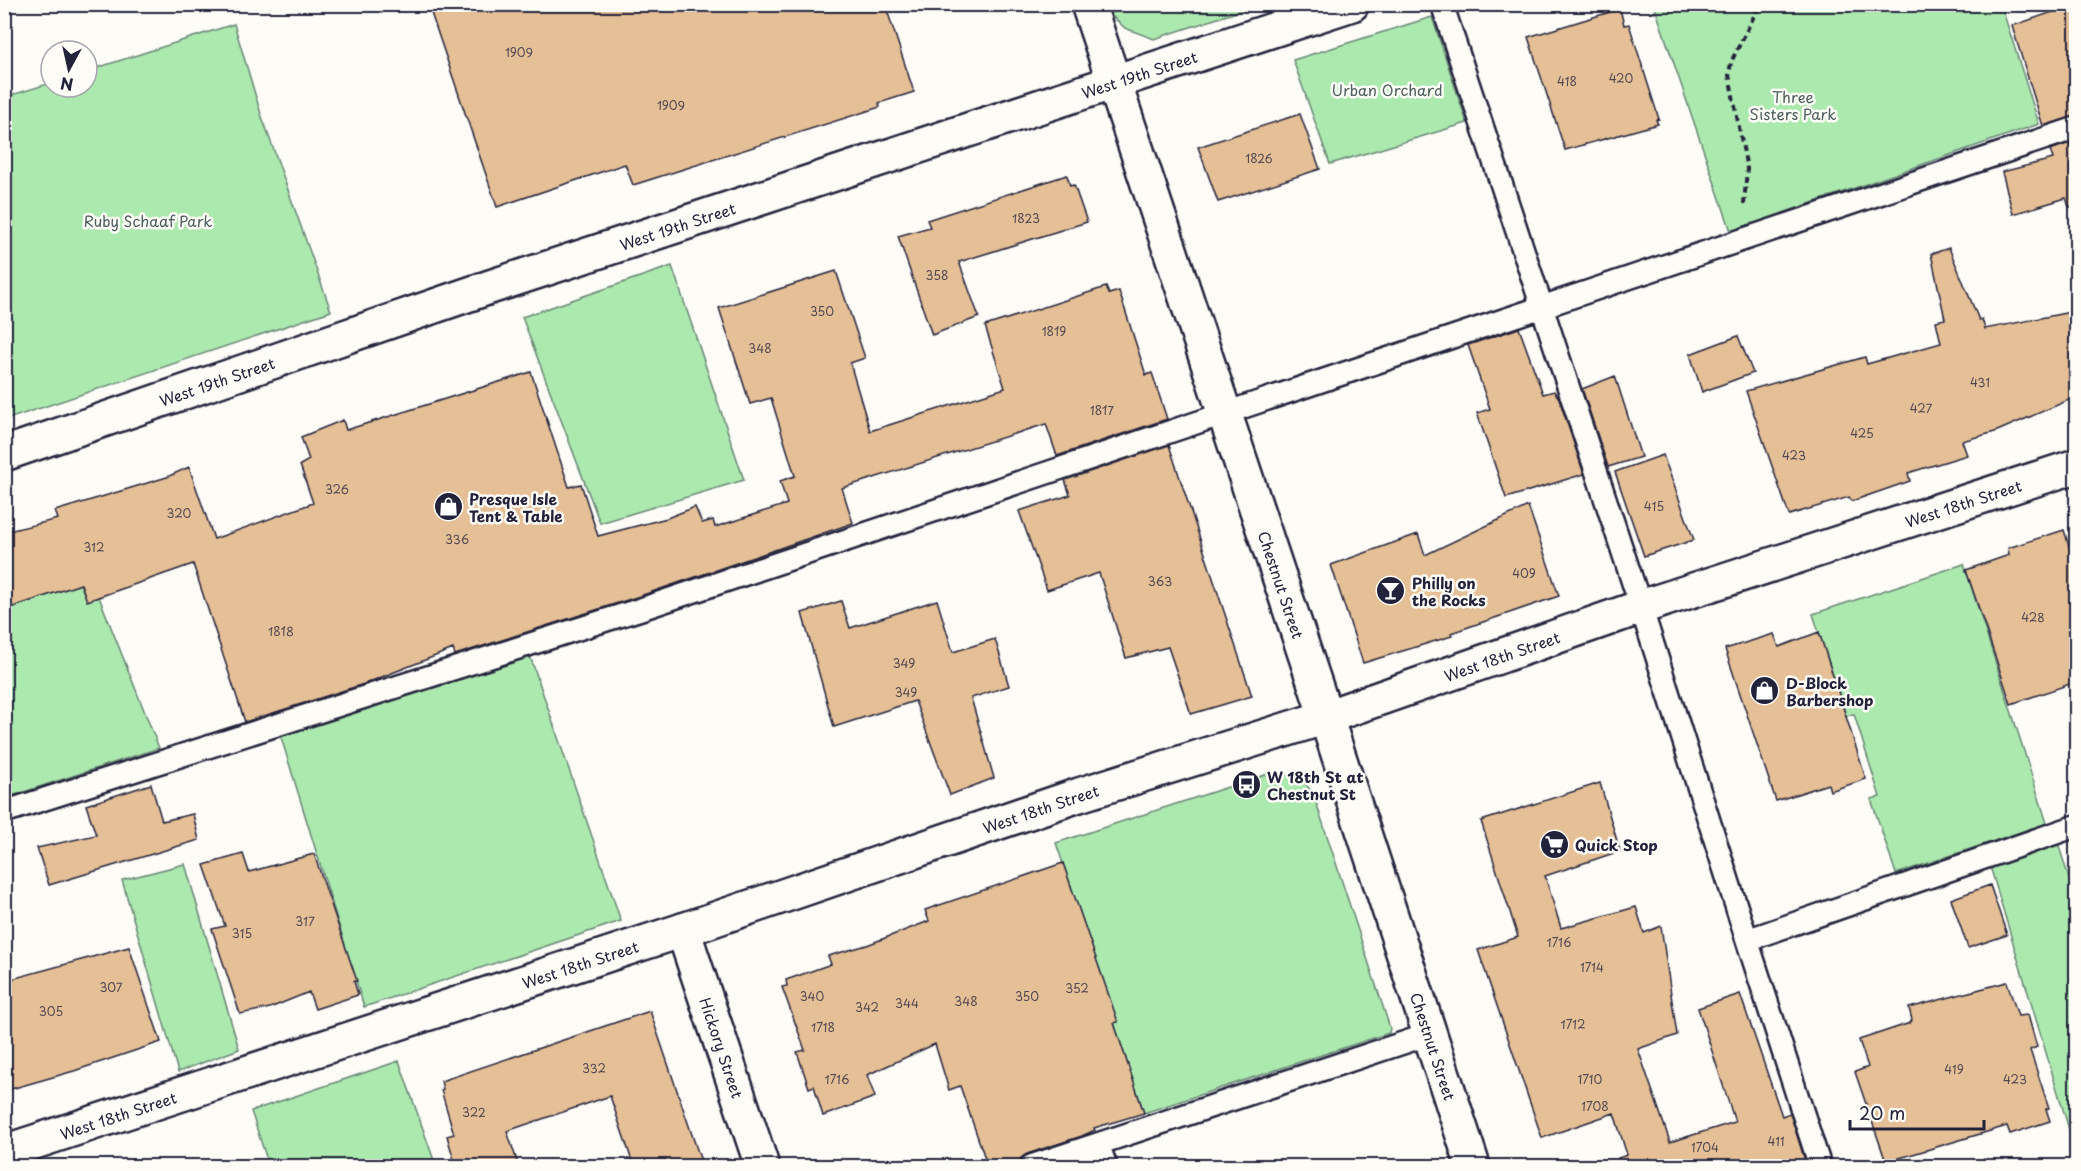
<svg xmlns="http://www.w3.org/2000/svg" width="2081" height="1171" viewBox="0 0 2081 1171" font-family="'Playpen Sans',sans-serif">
	<rect width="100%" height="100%" fill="#fdfcf7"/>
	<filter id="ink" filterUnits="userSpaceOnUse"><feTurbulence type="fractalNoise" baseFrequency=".0167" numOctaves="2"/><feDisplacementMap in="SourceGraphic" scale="12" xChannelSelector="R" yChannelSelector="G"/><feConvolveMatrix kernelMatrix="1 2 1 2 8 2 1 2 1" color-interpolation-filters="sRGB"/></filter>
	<g filter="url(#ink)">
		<path fill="#ace9af" stroke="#678675" stroke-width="1.5" d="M1108,5V4L1258,5L1154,39L1125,28L1111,15Z
			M1654,5H2001L2039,124L1731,231Z
			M1432,17L1467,123L1330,164L1293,60Z
			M234,24L261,114L331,311L5,420V97L51,83V87H87V71Z
			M672,266L744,480L600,523L522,317Z
			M1964,564L2047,823L1896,874L1871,799L1880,797L1854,714L1846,716L1813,614Z
			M80,584L87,600L99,597L159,748L5,798V610Z
			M529,653L621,921L364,1007L280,734Z
			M1271,773C1289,773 1306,779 1314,796L1390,1028L1389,1033L1144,1113L1114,1023L1117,1021L1056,843Z
			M2058,843L2076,901V1146H2074L1990,866Z
			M185,864L239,1049L178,1072L122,880Z
			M399,1061L436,1166H269L251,1111Z"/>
		<path fill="#e5bf96" stroke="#22223b" stroke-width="1.5" d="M428,4H885L914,92L879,103L880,107L633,185L625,164L497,207Z
			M2076,4V116L2043,126L2012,26Z
			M1620,9L1624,25L1629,24L1659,119L1656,120L1658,124L1565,150L1528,37Z
			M1300,114L1320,169L1218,202L1198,147Z
			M2076,141V206L2069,207L2066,198L2013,214L2002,172L2053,159L2050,150Z
			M1067,175L1070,186L1074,185L1087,222L959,262L979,317L932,335L898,236L930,227L927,220Z
			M1949,248L1979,320L1982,319L1985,329L2076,311V397L1995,432L1962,441L1967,455L1908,473L1910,481L1852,501L1849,497L1789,515L1746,391L1865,357L1867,364L1941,343L1936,321L1945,319L1931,254Z
			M836,271L865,358L850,363L870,431L1005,388L985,326L1106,287L1109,294L1119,291L1146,375L1152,373L1167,419L1057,456L1046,424L842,488L853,523L640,596L455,655L453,649L364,684L245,722L193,564L87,601L81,584L4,610V532L58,519L55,511L167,477L189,467L214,539L313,503L300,465L309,460L301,437L343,420L346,430L531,372L569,487L581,484L598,536L667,518L695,507L702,523L713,520L715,527L787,504L780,481L795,476L771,398L750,404L719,308Z
			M1519,328L1543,394L1554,391L1559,398L1584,474L1506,498L1477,413L1490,409L1468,345Z
			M1738,336L1753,373L1702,392L1690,354Z
			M1615,376L1641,457L1608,467L1582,389Z
			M1169,445L1252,696L1191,714L1168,647L1126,658L1099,573L1047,590L1019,511L1070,495L1065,480Z
			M1663,455L1694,540L1644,556L1615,472Z
			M1528,506L1559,596L1451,633L1452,636L1363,663L1331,565L1418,534L1425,555Z
			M2064,530L2076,569V682L2011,704L1966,570L2009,555L2008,548Z
			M937,600L953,652L995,639L1009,686L971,698L994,778L950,795L915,701L834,727L802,613L841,601L850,628Z
			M1819,632L1866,779L1830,791L1828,784L1776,801L1725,649L1774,634L1779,647Z
			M1600,783L1620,851L1545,876L1561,928L1636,907L1644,933L1661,926L1677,1035L1638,1049L1670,1142L1735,1122L1698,1008L1740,994L1782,1116L1790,1113L1807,1167H1619L1618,1158L1627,1155L1614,1113L1542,1138L1478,950L1518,937L1481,821Z
			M151,784L162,821L193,814L199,840L49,885L37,848L96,835L86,805Z
			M243,854L249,872L314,854L357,981H354L358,995L315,1009L309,992L270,1008L240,1014L212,929L225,926L204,865Z
			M1063,863L1118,1022L1114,1023L1144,1113L1094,1128L1095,1130L1082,1136L1027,1154L1021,1158L1019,1167H988L960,1086L949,1090L935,1044L867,1075L875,1097L823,1116L814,1086L809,1088L797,1052L805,1050L782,987L787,986L786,980L831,964L828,956L867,945L929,921L925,910Z
			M1990,885L2007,935L1968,948L1951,899Z
			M129,947L161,1042L74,1071L4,1091V981Z
			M2007,982L2018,1016L2028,1015L2037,1047L2030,1050L2049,1108L2046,1109L2050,1121L2010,1134L2007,1126L1886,1162L1855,1072L1868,1067L1859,1040L1910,1023L1912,1020L1909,1008Z
			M650,1011L703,1167H634L610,1096L507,1131L519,1167H456L447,1136L454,1134L441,1090L443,1089L441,1081Z
			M1090,1160L1092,1167H1070Z"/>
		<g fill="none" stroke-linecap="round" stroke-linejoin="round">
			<defs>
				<path id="lane" d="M1442,4L1641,607L1747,940L2076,826
					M4,812L644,608L2076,128
					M1747,940L1820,1166
					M1098,1144L1106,1166
					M1031,1166L1430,1034"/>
				<g id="street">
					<path id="s1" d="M1088,4L1326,717L1473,1166"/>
					<path id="s2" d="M4,454L490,287L1352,4"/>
					<path id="s3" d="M683,930L762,1166"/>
				</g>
				<g id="secondary">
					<path id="s4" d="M4,1152L683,930L1079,795L1326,717L1641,607L2076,466"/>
				</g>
			</defs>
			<use href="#lane" stroke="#22223b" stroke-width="26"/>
			<use href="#street" stroke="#22223b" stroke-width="38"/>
			<use href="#secondary" stroke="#22223b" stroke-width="38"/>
			<path stroke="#22223b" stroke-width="4" stroke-dasharray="6 4.5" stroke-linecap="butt" d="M1744,204L1747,169L1729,75L1731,62L1760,4"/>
			<use href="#lane" stroke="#fdfcf7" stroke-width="21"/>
			<use href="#street" stroke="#fdfcf7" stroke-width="33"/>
			<use href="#secondary" stroke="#fdfcf7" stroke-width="33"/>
		</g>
	</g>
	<defs>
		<symbol id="shop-disc" viewBox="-11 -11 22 22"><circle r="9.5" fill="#22223b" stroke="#fdfcf7"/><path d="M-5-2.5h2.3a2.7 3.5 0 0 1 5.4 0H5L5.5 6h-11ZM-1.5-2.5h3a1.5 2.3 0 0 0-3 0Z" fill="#fff"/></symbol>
		<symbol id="bar-disc" viewBox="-11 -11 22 22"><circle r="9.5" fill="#22223b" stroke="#fdfcf7"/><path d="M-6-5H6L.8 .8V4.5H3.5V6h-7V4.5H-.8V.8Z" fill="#fff"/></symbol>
		<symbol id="bus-disc" viewBox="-11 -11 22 22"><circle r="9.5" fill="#22223b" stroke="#fdfcf7"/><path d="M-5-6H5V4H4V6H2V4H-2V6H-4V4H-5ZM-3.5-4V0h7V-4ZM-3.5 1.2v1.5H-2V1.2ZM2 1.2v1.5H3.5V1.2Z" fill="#fff"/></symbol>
		<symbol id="supermarket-disc" viewBox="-11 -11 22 22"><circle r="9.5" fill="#22223b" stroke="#fdfcf7"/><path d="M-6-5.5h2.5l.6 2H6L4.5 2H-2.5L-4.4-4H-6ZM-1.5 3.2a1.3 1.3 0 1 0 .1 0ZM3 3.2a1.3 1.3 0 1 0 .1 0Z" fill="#fff"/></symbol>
	</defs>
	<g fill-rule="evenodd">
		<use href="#shop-disc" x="432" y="490" width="33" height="33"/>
		<use href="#bar-disc" x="1374" y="574" width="33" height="33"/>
		<use href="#shop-disc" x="1748" y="674" width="33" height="33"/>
		<use href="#bus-disc" x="1230" y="768" width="33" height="33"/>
		<use href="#supermarket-disc" x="1538" y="828" width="33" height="33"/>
	</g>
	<g text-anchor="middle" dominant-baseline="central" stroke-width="5" stroke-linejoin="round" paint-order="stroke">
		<g font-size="12" fill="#534952">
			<text x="519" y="52">1909</text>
			<text x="1621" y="78">420</text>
			<text x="1567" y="81">418</text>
			<text x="671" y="105">1909</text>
			<text x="1259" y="158">1826</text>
			<text x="1026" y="218">1823</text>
			<text x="937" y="275">358</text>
			<text x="822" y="311">350</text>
			<text x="1054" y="331">1819</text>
			<text x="760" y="348">348</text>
			<text x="1980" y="382">431</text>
			<text x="1921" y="408">427</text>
			<text x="1102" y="410">1817</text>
			<text x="1862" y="433">425</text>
			<text x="1794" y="455">423</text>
			<text x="337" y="489">326</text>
			<text x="1654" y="506">415</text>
			<text x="179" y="513">320</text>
			<text x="457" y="539">336</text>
			<text x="94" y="547">312</text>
			<text x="1524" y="573">409</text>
			<text x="1160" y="581">363</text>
			<text x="2033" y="617">428</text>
			<text x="281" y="631">1818</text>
			<text x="904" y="663">349</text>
			<text x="906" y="692">349</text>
			<text x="305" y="921">317</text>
			<text x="242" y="933">315</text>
			<text x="1559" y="942">1716</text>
			<text x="1592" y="967">1714</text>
			<text x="111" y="987">307</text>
			<text x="1077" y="988">352</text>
			<text x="812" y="996">340</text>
			<text x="1027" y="996">350</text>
			<text x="966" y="1001">348</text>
			<text x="907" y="1003">344</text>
			<text x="867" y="1007">342</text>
			<text x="51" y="1011">305</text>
			<text x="1573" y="1024">1712</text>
			<text x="823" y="1027">1718</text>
			<text x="594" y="1068">332</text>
			<text x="1954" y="1069">419</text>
			<text x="837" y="1079">1716</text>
			<text x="1590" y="1079">1710</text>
			<text x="2015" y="1079">423</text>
			<text x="1595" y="1106">1708</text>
			<text x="474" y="1112">322</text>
			<text x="1776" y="1141">411</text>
			<text x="1705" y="1147">1704</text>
		</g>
		<g font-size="15" fill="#22223b" stroke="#fdfcf7">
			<text stroke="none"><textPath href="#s2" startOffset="1197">West 19th Street</textPath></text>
			<text stroke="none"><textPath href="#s2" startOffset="711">West 19th Street</textPath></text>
			<text stroke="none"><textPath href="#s2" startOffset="225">West 19th Street</textPath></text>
			<text stroke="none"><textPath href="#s4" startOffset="2064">West 18th Street</textPath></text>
			<text stroke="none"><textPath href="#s1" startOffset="612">Chestnut Street</textPath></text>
			<text stroke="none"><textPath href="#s4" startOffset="1578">West 18th Street</textPath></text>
			<text stroke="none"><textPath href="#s4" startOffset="1092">West 18th Street</textPath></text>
			<text stroke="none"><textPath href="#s4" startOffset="606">West 18th Street</textPath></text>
			<text stroke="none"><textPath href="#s1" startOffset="1098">Chestnut Street</textPath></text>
			<text stroke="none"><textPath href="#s3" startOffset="124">Hickory Street</textPath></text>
			<text stroke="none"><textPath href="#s4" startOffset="120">West 18th Street</textPath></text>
		</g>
		<g font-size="15" fill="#4b5e5e" stroke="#fdfcf7">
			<text x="1387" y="89">Urban Orchard</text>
			<text x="1793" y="96">Three<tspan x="1793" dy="17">Sisters Park</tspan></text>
			<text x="148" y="220">Ruby Schaaf Park</text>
		</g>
		<g font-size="15" font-weight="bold" fill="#22223b" stroke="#fdfcf7" text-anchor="start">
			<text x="469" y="498">Presque Isle<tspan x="469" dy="17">Tent &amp; Table</tspan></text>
			<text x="1412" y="582">Philly on<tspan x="1412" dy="17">the Rocks</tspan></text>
			<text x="1786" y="682">D-Block<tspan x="1786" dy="17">Barbershop</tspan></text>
			<text x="1267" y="776">W 18th St at<tspan x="1267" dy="17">Chestnut St</tspan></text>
			<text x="1575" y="844">Quick Stop</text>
		</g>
	</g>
	<rect width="2081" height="1171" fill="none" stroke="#fdfcf7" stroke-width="24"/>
	<rect x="12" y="12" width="2057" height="1147" fill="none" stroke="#22223b" stroke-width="2" filter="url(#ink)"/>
	<g transform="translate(69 69) rotate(188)"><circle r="28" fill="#fdfcf7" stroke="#a5a5ac" stroke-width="1.5"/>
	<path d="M0-4.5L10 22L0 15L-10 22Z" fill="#22223b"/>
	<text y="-9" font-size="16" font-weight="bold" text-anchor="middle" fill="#22223b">N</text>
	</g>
	<path d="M1850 1120v9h134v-9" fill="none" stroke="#22223b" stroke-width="3"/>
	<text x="1859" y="1120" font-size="18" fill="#22223b" stroke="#fdfcf7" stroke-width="4.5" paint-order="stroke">20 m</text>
</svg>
